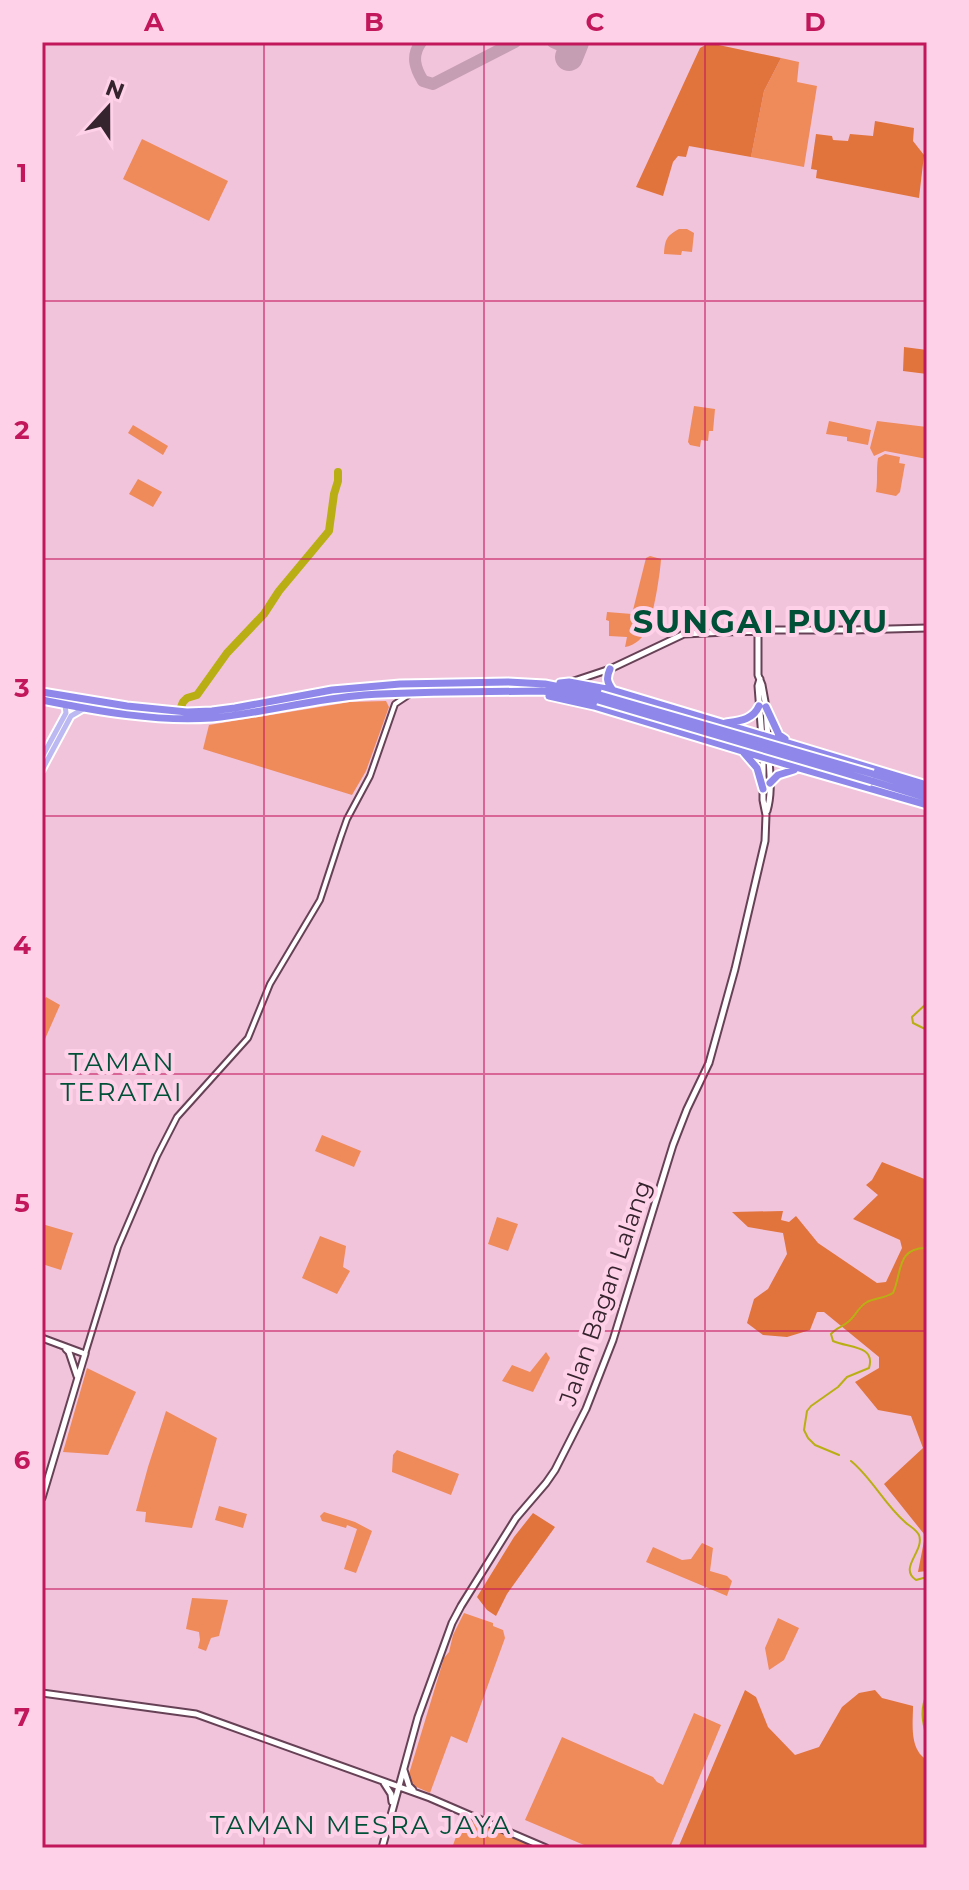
<svg xmlns="http://www.w3.org/2000/svg" width="969" height="1890" viewBox="0 0 969 1890" font-family="Montserrat,sans-serif">
	<rect width="100%" height="100%" fill="#f1c4dc"/>
	<path fill="#ef8a5a" d="M781,58L799,62L797,82L817,86L804,167L751,157L764,91Z
		M142,139L228,181L209,221L123,179Z
		M679,229H687L694,233L692,252L682,251L681,255L664,254C665,240 666,236 679,229Z
		M694,406L715,409L713,431H709L708,441L701,440L700,447L690,445L688,442Z
		M829,421L871,430L868,445L847,441V437L826,434Z
		M877,421L927,427V459L885,451L874,456L870,448Z
		M133,425L168,446L163,455L128,433Z
		M885,454L900,457L899,463L905,464L900,492L896,496L876,492C878,480 876,470 878,458Z
		M138,479L162,492L153,507L129,494Z
		M650,556L661,559C660,575 654,612 648,627C644,637 635,646 625,647L627,637L609,636V621L606,620L607,612L632,614L646,558Z
		M386,701L389,707L366,771L352,795L203,749L209,725L350,702Z
		M46,997L60,1005L45,1039L42,1038V1004Z
		M322,1135L361,1151L354,1167L315,1151Z
		M497,1217L518,1224L508,1251L488,1244Z
		M42,1224L73,1233L61,1270L42,1264Z
		M320,1236L346,1246L343,1267L350,1271L337,1294L302,1278Z
		M546,1352L550,1358L533,1392L502,1381L512,1365L530,1372Z
		M87,1368L136,1392L108,1455L63,1452Z
		M166,1411L217,1438L192,1528L145,1522L146,1512L136,1511L148,1467Z
		M397,1450L459,1474L451,1495L392,1472L393,1455Z
		M219,1506L247,1514L243,1528L215,1520Z
		M324,1512L355,1522L372,1531L356,1573L344,1569L357,1529L347,1525L346,1528L322,1521L320,1516Z
		M702,1543L713,1548L710,1571L727,1576L732,1581L727,1596L646,1562L653,1547L682,1560L691,1559Z
		M192,1598L228,1600L219,1636L211,1638L206,1651L198,1648L200,1640L199,1632L186,1629Z
		M464,1613L493,1623V1626L503,1630L505,1638L467,1743L451,1736L430,1793L412,1785L408,1777L444,1658L449,1652L453,1635Z
		M778,1618L799,1628L784,1660L769,1670L765,1648Z
		M694,1713L721,1725L670,1848H591L525,1820L562,1737L653,1777L657,1782L663,1785Z
		M463,1817L535,1847V1848H452Z"/>
	<path fill="#e1733c" d="M709,43L781,58L764,91L751,157L689,146L686,157L678,156L673,162L663,196L636,187L700,48Z
		M875,121L914,128L913,141L924,155L919,198L816,178L817,170L811,169L816,134L832,136L833,140L848,141L850,134L873,136Z
		M904,347L927,350V374L903,371Z
		M882,1162L927,1180V1571L918,1572L924,1541V1534L884,1484L923,1448L911,1416L878,1410L855,1382L879,1368V1357L824,1312H817L810,1330L787,1337L763,1335L747,1323L754,1299L768,1289L787,1254L783,1233L748,1227L732,1212L783,1211L781,1220L789,1222L796,1216L818,1243L877,1283L886,1282L902,1248L900,1240L853,1219L878,1195L866,1185L872,1180Z
		M533,1513L555,1527L507,1594L496,1616L487,1610L477,1597L514,1537Z
		M745,1690L756,1697L768,1727L795,1755L819,1747L842,1707L859,1693L875,1690L882,1698L913,1706C913,1724 909,1749 927,1760V1848H678Z"/>
	<g fill="none" stroke-linecap="round" stroke-linejoin="round">
		<path stroke="#b9af14" stroke-width="2" d="M927,975V982
			M927,1003L912,1017L913,1023L927,1030
			M839,1455L815,1445L808,1438L804,1430L807,1411L811,1406L838,1387L847,1377L869,1368C876,1345 848,1348 833,1341L831,1334C836,1328 842,1327 848,1322C856,1316 858,1307 867,1302C876,1298 885,1298 893,1293C902,1274 896,1247 927,1248
			M851,1461C872,1478 884,1504 905,1522C909,1526 916,1529 919,1535C925,1551 898,1568 916,1580L927,1577
			M927,1694C920,1709 922,1721 927,1737"/>
		<path stroke="#b9af14" stroke-width="8" d="M181,707L183,702L187,698L197,695L227,653L264,614L279,591L329,531L334,494L338,481V472"/>
		<path stroke="#c59eb3" stroke-width="12" d="M421,42C411,56 415,68 423,81L433,84L515,42
			M553,42L571,50"/>
		<path stroke="#c59eb3" stroke-width="28" d="M569,57L575,42"/>
		<defs>
			<path id="tertiary" d="M85,1354L118,1247L157,1156L177,1117L248,1038L270,984L320,900L341,836L347,819L370,776L395,704L410,694"/>
			<path id="secondary" d="M758,631V675L762,685L766,707L768,740
				M760,679L758,686L762,738
				M574,681L610,669L684,634L767,630H853L927,628
				M767,811C772,794 770,776 769,758
				M42,1338L85,1354L42,1498
				M66,1349L69,1352L77,1376
				M42,1693L196,1714L430,1798L546,1848
				M404,1770L409,1786L413,1790
				M384,1783L391,1794L392,1802
				M382,1848L418,1717L452,1623L461,1606L516,1518L546,1483L555,1470L586,1409L613,1340L673,1145L687,1109L709,1063L735,969L765,841L766,815L763,800V756"/>
			<path id="primary" d="M42,757L66,713L65,705
				M42,770L71,716L83,709"/>
			<path id="motorway" d="M610,669C606,678 607,682 612,689
				M560,683L569,682L612,690L927,785
				M42,692L127,706L187,712L212,711L235,708L332,690L400,684L508,682L545,684L600,695
				M549,696L594,706L792,766L927,805
				M42,700C97,711 156,722 212,718C263,713 313,699 364,695C423,691 482,692 541,691L563,693L598,700
				M766,707L779,735L785,739
				M726,723C739,721 753,720 759,706
				M744,753L757,768L763,789
				M873,774L927,791
				M872,781L927,798
				M770,783L778,775L794,770"/>
		</defs>
		<use href="#tertiary" stroke="#674256" stroke-width="8"/>
		<use href="#secondary" stroke="#674256" stroke-width="9"/>
		<use href="#primary" stroke="#fff" stroke-width="9"/>
		<use href="#motorway" stroke="#fff" stroke-width="11"/>
		<use href="#tertiary" stroke="#fff" stroke-width="4"/>
		<use href="#secondary" stroke="#fff" stroke-width="5"/>
		<use href="#primary" stroke="#bcb8f2" stroke-width="5"/>
		<use href="#motorway" stroke="#8f88ea" stroke-width="7"/>
		<defs>
			<path id="motorway-bridge" d="M600,695L873,774
				M598,700L872,781"/>
		</defs>
		<use href="#motorway-bridge" stroke="#fff" stroke-width="11" stroke-linecap="butt"/>
		<use href="#motorway-bridge" stroke="#8f88ea" stroke-width="7"/>
	</g>
	<path fill="none" stroke="#c2185b" stroke-width="2" stroke-opacity="0.55" d="M264,42V1848M484,42V1848M705,42V1848M42,301H927M42,559H927M42,816H927M42,1074H927M42,1331H927M42,1589H927"/>
	<g text-anchor="middle" dominant-baseline="central" stroke-width="8" stroke-linejoin="round" paint-order="stroke">
		<g font-size="24" fill="#35242d" stroke="#ffd1e9">
			<text transform="translate(605 1293) rotate(-71)">Jalan Bagan Lalang</text>
		</g>
		<g font-size="26" letter-spacing="2" fill="#004f37" stroke="#ffd1e9">
			<text x="122" y="1062">TAMAN<tspan x="122" dy="30">TERATAI</tspan></text>
			<text x="361" y="1825">TAMAN MESRA JAYA</text>
		</g>
		<g font-size="32" font-weight="bold" letter-spacing="2" fill="#004f37" stroke="#ffd1e9">
			<text x="761" y="621">SUNGAI PUYU</text>
		</g>
	</g>
	<rect width="969" height="1890" fill="none" stroke="#ffd1e9" stroke-width="88"/>
	<g transform="translate(108 108) rotate(21)" stroke="#ffd1e9" stroke-width="6" paint-order="stroke">
	<path d="M0-6L14 30L0 20L-14 30Z" fill="#35242d"/>
	<text y="-12" font-size="22" font-weight="bold" text-anchor="middle" fill="#35242d">N</text>
	</g>
	<rect x="44" y="44" width="881" height="1802" fill="none" stroke="#c2185b" stroke-width="3"/>
	<g font-size="26" text-anchor="middle" font-weight="bold" fill="#c2185b">
		<text x="154" y="31">A</text>
		<text x="374" y="31">B</text>
		<text x="595" y="31">C</text>
		<text x="815" y="31">D</text>
		<text x="22" y="182">1</text>
		<text x="22" y="439">2</text>
		<text x="22" y="697">3</text>
		<text x="22" y="954">4</text>
		<text x="22" y="1212">5</text>
		<text x="22" y="1469">6</text>
		<text x="22" y="1726">7</text>
	</g>
</svg>
